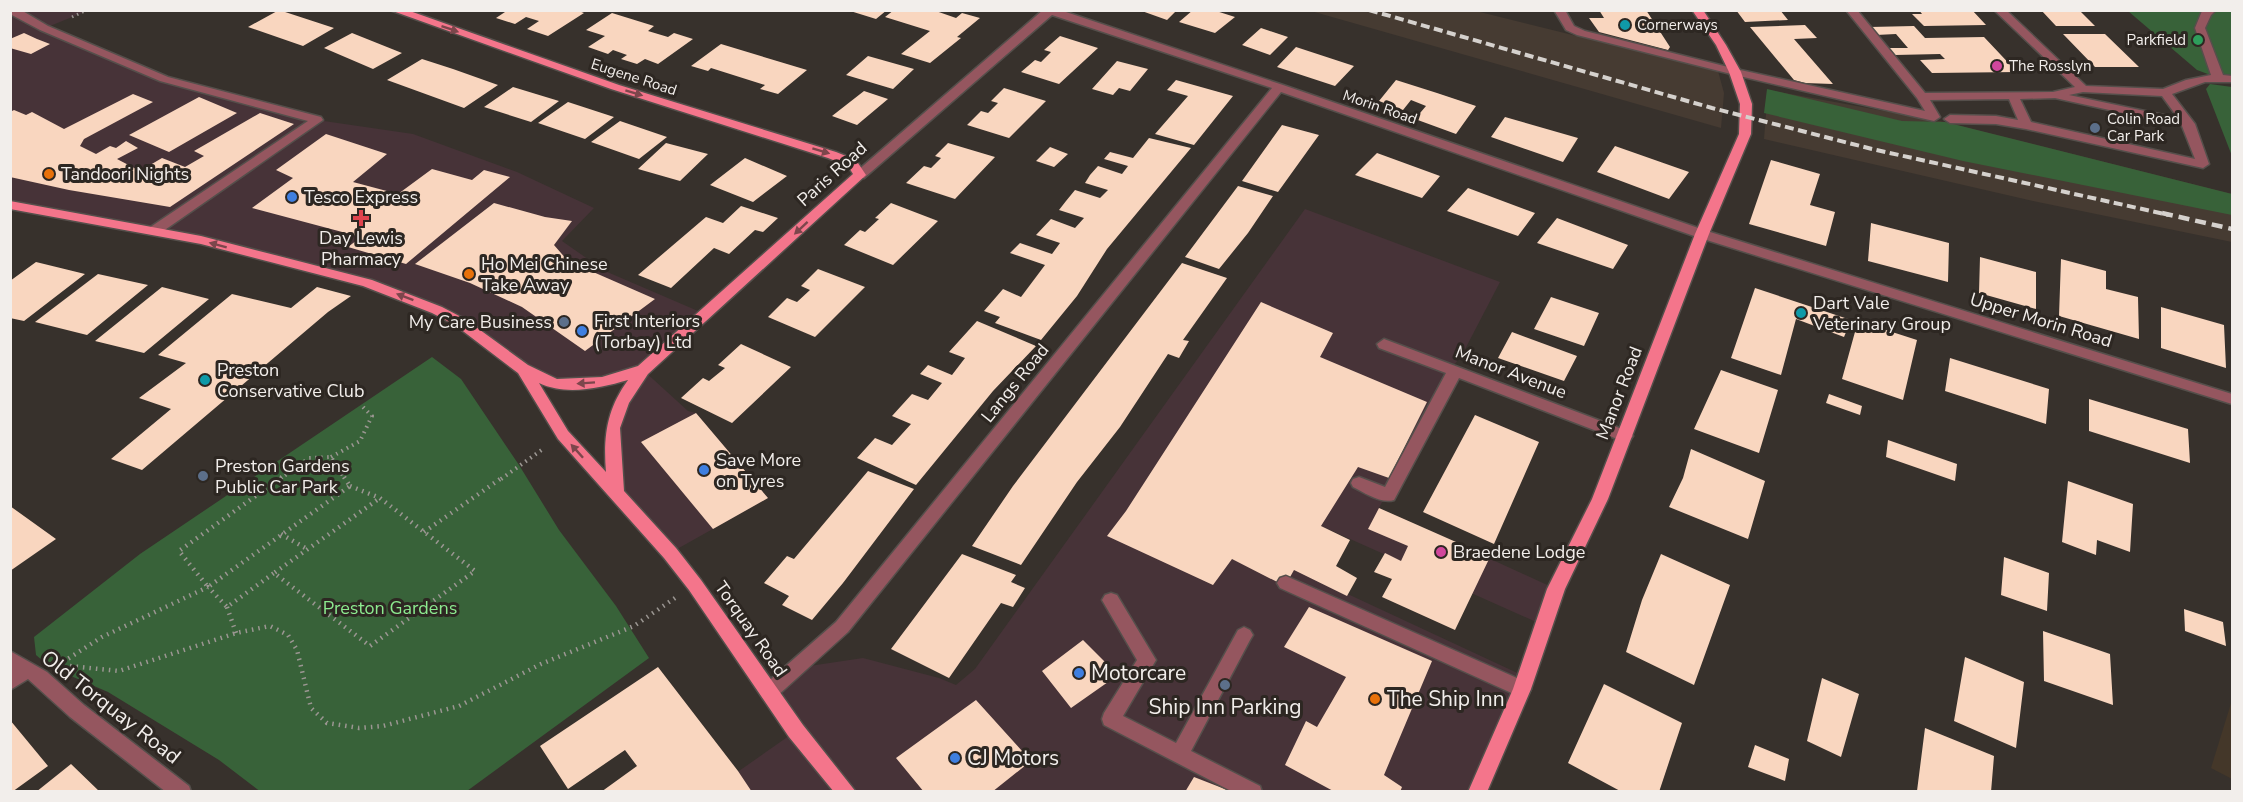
<svg xmlns="http://www.w3.org/2000/svg" width="2243" height="802" viewBox="0 0 2243 802" font-family="'Nunito Sans',sans-serif">
	<rect width="100%" height="100%" fill="#37312c"/>
	<path fill="#473338" d="M11,11H87L45,28L164,79L317,120L413,134L517,172L594,208L562,241L605,271L705,314L643,370L688,411L696,413L768,498L670,553L616,495L611,446L642,371L602,382L555,384L460,322L368,283L201,240L11,205Z
		M1305,209L1500,282L1462,355L1450,370L1379,508L1556,589L1543,625L1321,526L1294,569L1526,677L1477,791L709,792L796,731L769,692L796,668L863,658L939,678L956,685L975,669Z"/>
	<path fill="#463b32" d="M1311,11H1476L1718,71L1724,93L1721,128Z
		M1768,90L1945,122L2232,194V242L2033,201L1764,139Z"/>
	<path fill="#443729" d="M2232,700V779L2211,768Z"/>
	<path fill="#386239" d="M2128,11H2232V83L2197,70Z
		M2210,84L2232,87V156L2206,89Z
		M1767,89L1902,121L1945,122L2232,194V215L1963,161L1764,113Z
		M432,357L461,379L519,465L559,530L616,606L649,658L467,791L261,792L219,760L108,692L50,667L36,655L34,637L140,554Z"/>
	<path fill="#f9d6bf" d="M279,10L334,28L303,46L248,27Z
		M508,10H576L584,13L548,36L527,29L539,21L526,17L515,24L496,18Z
		M847,10H887L876,19Z
		M894,10H933L956,18L962,13L980,18L957,37L961,38L930,63L901,54L930,31L885,17Z
		M1139,10H1177L1167,20Z
		M1193,10H1213L1235,17L1215,33L1179,22Z
		M1599,10H1646L1670,47L1668,50L1599,32L1589,18H1604Z
		M1736,10H1780L1788,20L1745,22Z
		M1919,10H1972L1986,25L1924,26L1912,14H1922Z
		M2041,10H2079L2095,26H2056Z
		M612,13L654,26L648,31L668,37L674,33L693,39L658,64L645,59L637,64L621,59L627,55L613,50L608,54L588,47L605,36L586,30Z
		M1805,25L1817,38L1794,39L1833,84L1805,83L1794,80L1750,27Z
		M1914,26L1925,38L1984,37L2017,72L1932,73L1920,60L1945,59L1940,54L1895,55L1889,48H1908L1896,34L1876,35L1870,27Z
		M1261,28L1288,37L1270,55L1242,45Z
		M24,33L37,39L50,44L31,54L10,48V39Z
		M352,33L402,53L373,69L324,48Z
		M2063,34H2105L2139,67H2095Z
		M1060,36L1098,48L1059,84L1021,72L1035,60L1041,62L1051,52L1044,50Z
		M721,44L807,70L778,94L760,89L765,85L711,68L708,71L691,66Z
		M1296,47L1354,66L1335,86L1277,67Z
		M868,56L914,69L893,89L846,75Z
		M422,59L453,69L498,85L464,108L387,80Z
		M1117,61L1148,69L1130,91L1119,88L1113,95L1092,89Z
		M1176,80L1233,96L1194,145L1155,134L1188,96L1167,90Z
		M1396,80L1437,93L1476,106L1456,134L1415,119L1426,106L1411,100L1403,110L1379,101Z
		M513,87L559,101L531,122L484,107Z
		M1004,88L1046,101L1009,138L967,125L981,111L988,113L998,103L991,101Z
		M864,91L888,99L857,125L832,116Z
		M133,94L153,102L84,139L80,146L96,154L110,146L116,148L126,141L138,148L117,159L140,171L162,158L185,167L204,156L194,151L260,113L294,124L170,207L69,190L10,177V112L14,110L26,115L32,112L64,129Z
		M199,97L237,113L169,152L129,135Z
		M568,102L614,117L585,139L538,123Z
		M1505,117L1578,138L1563,162L1491,137Z
		M620,121L667,137L639,159L591,142Z
		M1282,125L1319,135L1278,192L1242,181Z
		M326,134L387,154L353,182L398,194L432,169L472,180L484,170L510,177L406,264L348,247L361,237L252,208L293,178L276,170Z
		M1149,138L1191,148L1107,249L1077,296L1041,340L995,323L1000,317L984,311L1003,289L1021,297L1045,265L1010,253L1020,243L1052,254L1060,243L1036,235L1051,219L1075,228L1084,218L1059,210L1066,201L1075,190L1100,198L1108,190L1085,183L1090,175L1098,166L1122,174L1128,166L1104,159L1110,152L1133,158Z
		M666,143L708,154L680,181L638,169Z
		M948,143L995,157L955,199L906,183L924,166L931,168L941,158L935,156Z
		M1615,146L1689,172L1669,199L1597,172Z
		M1050,147L1068,154L1054,167L1036,161Z
		M1377,153L1440,176L1422,198L1355,175Z
		M745,158L787,176L753,202L710,185Z
		M1771,160L1820,174L1810,205L1835,212L1826,246L1749,224Z
		M1238,186L1273,196L1248,233L1219,269L1185,257Z
		M1468,188L1535,213L1518,236L1447,211Z
		M494,203L545,217L572,221L554,245L568,261L655,299L585,351L522,307L470,283L415,264Z
		M891,203L938,221L893,265L844,245L860,230L865,232L879,219L875,218Z
		M741,206L778,218L763,232L755,230L729,254L714,248L671,288L638,275L706,217L723,223Z
		M1557,218L1628,245L1613,269L1537,243Z
		M1871,223L1949,243L1948,282L1868,261Z
		M1980,257L2036,272V309L1979,293Z
		M2061,259L2106,271V289L2138,297L2139,339L2059,316Z
		M36,262L85,274L24,321L10,318V281Z
		M1182,263L1227,278L1183,340L1189,341L1179,358L1168,354L1120,427L1077,482L1021,565L972,546L1013,486Z
		M818,269L865,287L815,337L768,317L787,298L797,302L810,290L801,286Z
		M98,274L148,285L87,335L35,322Z
		M162,287L209,299L144,353L95,341Z
		M317,287L351,296L328,312L142,470L111,459L171,409L139,398L186,363L158,355L232,294L291,308Z
		M1755,288L1851,320L1844,337L1796,319L1781,375L1731,358Z
		M1551,297L1599,313L1584,346L1534,329Z
		M1261,302L1333,333L1320,357L1427,402L1389,478L1358,467L1321,526L1350,540L1336,566L1357,578L1347,596L1294,570L1285,586L1232,559L1213,585L1107,536L1126,511Z
		M2161,307L2224,325L2226,368L2161,348Z
		M977,321L1036,346L993,391L916,485L857,458L875,438L892,445L911,424L892,416L912,394L928,400L942,383L920,374L928,365L952,375L965,358L949,352Z
		M1858,321L1917,340L1903,400L1842,379Z
		M1512,332L1577,356L1564,381L1498,358Z
		M741,344L791,367L732,423L681,398L703,378L709,381L725,368L718,365Z
		M1950,358L2049,389L2046,424L1945,391Z
		M1721,370L1778,390L1759,453L1694,429Z
		M1829,394L1862,406L1860,415L1826,403Z
		M2089,399L2188,429L2190,463L2089,431Z
		M696,413L768,498L713,529L641,442Z
		M1475,415L1539,442L1494,544L1423,512Z
		M1888,440L1957,464L1955,481L1886,457Z
		M1691,449L1765,481L1748,539L1669,507L1683,478Z
		M868,471L914,489L843,583L812,620L782,605L789,596L764,583L787,556L794,559Z
		M2068,481L2133,504L2130,552L2097,540L2096,555L2062,542Z
		M10,506L56,539L10,571Z
		M1379,508L1490,557L1455,630L1382,597L1392,579L1374,572L1385,553L1401,561L1408,546L1368,529Z
		M962,554L1016,575L1011,582L1025,588L1013,607L1001,603L949,678L891,649Z
		M1661,554L1730,585L1694,685L1626,652L1642,600Z
		M2004,557L2049,573L2047,611L2001,595Z
		M1309,607L1432,661L1384,775L1402,787L1400,792H1335L1285,765L1306,721L1317,727L1346,677L1284,647Z
		M2184,609L2223,622L2226,646L2185,631Z
		M2043,631L2110,654L2113,705L2044,681Z
		M1083,640L1118,675L1071,708L1042,671Z
		M1965,657L2024,682L2016,748L1954,721Z
		M658,667L738,771L752,792H601L637,766L625,750L568,789L540,746Z
		M1822,678L1859,694L1841,757L1807,741Z
		M1604,684L1682,723L1659,792H1622L1568,763Z
		M976,700L1031,761L992,792H924L896,758Z
		M10,720L48,766L12,792H10Z
		M1925,728L1994,756L1991,792L1917,791Z
		M1755,745L1789,759L1785,781L1748,767Z
		M71,764L100,792H36Z
		M1194,777L1230,791V792H1185Z"/>
	<g fill="none" stroke-linecap="round" stroke-linejoin="round">
		<defs>
			<path id="minor" d="M10,10H21L48,26L168,77L321,117L323,120L159,234H149L147,231L149,228L308,121L160,81L40,30L10,14Z
				M1043,10H1060L1283,85L1707,231L2232,394V404L1697,237L1281,92L848,632L775,698L769,700L763,698L760,692L763,686L836,622L1272,88L1052,15L864,178H856L854,175L856,172Z
				M1554,10H1565L1574,26L1585,31L1736,69L1925,111L1917,98L1846,10H1857L1925,93L2053,92L2075,87L1994,10H2006L2086,86L2163,89L2186,80L2211,75L2195,28L2202,11L2216,10L2211,15L2205,28L2223,75L2232,76V82H2205L2172,94L2195,124L2209,164L2203,168L2026,129L1996,124L1950,123L1944,119L1950,115L1996,116L2018,120L2009,99L1930,100L1940,117L1934,121L1735,75L1577,35L1566,30ZM2083,92L2162,96L2178,118L2069,95ZM2055,98L2182,126L2195,159L2031,122L2020,99Z
				M1384,339L1630,432L1633,436L1630,440H1620L1459,378L1394,500C1381,504 1365,493 1353,487L1351,483L1353,479L1359,477L1385,487L1446,373L1379,348L1377,344Z
				M1286,576L1528,683L1531,689L1528,695L1522,697L1516,695L1280,588L1277,583L1280,578Z
				M1111,593L1117,595L1156,660L1123,716L1176,743L1238,630L1244,627L1250,630L1253,635L1250,640L1191,751L1260,786L1262,792H1233L1104,725L1102,719L1104,713L1137,660L1102,600L1105,595Z
				M10,651L47,672L84,705L189,786L191,792H166L70,717L28,679L10,690V671L12,670L10,669Z"/>
			<path id="major" d="M390,10H407L619,85L836,152L856,160L866,175L648,374L629,403L620,428L624,491L676,548L701,580L803,725L856,792H834L789,737L689,590L664,558L558,439L518,373L455,325L432,313L363,286L201,244L10,209V201L201,236L372,280L442,307L465,319L528,365L557,379L602,377L638,366L853,174L848,166L828,158L611,89ZM628,380C607,409 603,436 606,472L568,431L539,383C566,396 600,388 628,380Z
				M1692,10H1703L1726,45L1741,72L1752,104L1751,134L1709,234L1608,499L1565,589L1531,689L1487,792H1468L1513,689L1547,589L1592,499L1695,234L1739,134L1740,104L1729,72L1716,45Z"/>
		</defs>
		<use href="#minor" stroke="#554f4b" stroke-width="3"/>
		<use href="#major" stroke="#554f4b" stroke-width="3"/>
		<path stroke="#9b9692" stroke-width="3" stroke-dasharray="1.5 4" stroke-linecap="butt" d="M72,17L87,10"/>
		<path stroke="#9b9692" stroke-width="4" stroke-dasharray="1.5 4.5" stroke-linecap="butt" d="M331,457L360,441L372,416L361,405
			M280,479L309,458L331,457L345,479
			M501,479L543,449"/>
		<path stroke="#9b9692" stroke-width="4.5" stroke-dasharray="1.5 5" stroke-linecap="butt" d="M282,477L179,551L208,587L350,486
			M344,477L350,486
			M350,486L380,498
			M380,498L475,571L370,646L274,573Z
			M424,532L503,477
			M281,534L307,549
			M227,607L236,633
			M63,662L102,637L208,587L227,607L274,573
			M70,666L119,671L236,633L270,626L288,635L297,650L311,708L327,723L359,728L383,726L459,706L541,664L634,626L675,598"/>
		<use href="#minor" fill="#95565f" fill-rule="evenodd"/>
		<use href="#major" fill="#f4758b" fill-rule="evenodd"/>
		<path stroke="#d5d1cd" stroke-width="4" stroke-dasharray="9 4.5" stroke-linecap="butt" d="M1369,10L1712,108L1872,149L2169,215"/>
		<path stroke="#d5d1cd" stroke-width="4.5" stroke-dasharray="11 6" stroke-linecap="butt" d="M2162,213L2232,229"/>
	</g>
	<defs><path id="oneway-solid" d="M-6-.8H1V-3.2L6.5 0L1 3.2V.8H-6Z" transform="scale(1.5)"/></defs>
	<g fill="#7d464c">
		<use href="#oneway-solid" transform="translate(450 29) rotate(19)"/>
		<use href="#oneway-solid" transform="translate(634 93) rotate(17)"/>
		<use href="#oneway-solid" transform="translate(821 151) rotate(17)"/>
		<use href="#oneway-solid" transform="translate(801 228) rotate(137)"/>
		<use href="#oneway-solid" transform="translate(218 245) rotate(-165)"/>
		<use href="#oneway-solid" transform="translate(405 297) rotate(-159)"/>
		<use href="#oneway-solid" transform="translate(586 383) rotate(176)"/>
		<use href="#oneway-solid" transform="translate(577 451) rotate(-132)"/>
	</g>
	<g fill="#0f9aa8" stroke="#2d2722" stroke-width="2">
		<circle cx="1625" cy="25" r="6"/>
		<circle cx="1801" cy="313" r="6"/>
		<circle cx="205" cy="380" r="6"/>
	</g>
	<circle fill="#2e9e5b" stroke="#2d2722" stroke-width="2" cx="2198" cy="40" r="6"/>
	<g fill="#d1479c" stroke="#2d2722" stroke-width="2">
		<circle cx="1997" cy="66" r="6"/>
		<circle cx="1441" cy="552" r="6"/>
	</g>
	<g fill="#5c6f8a" stroke="#2d2722" stroke-width="2">
		<circle cx="2095" cy="128" r="6"/>
		<circle cx="564" cy="322" r="6"/>
		<circle cx="203" cy="476" r="6"/>
		<circle cx="1225" cy="685" r="6"/>
	</g>
	<g fill="#e8710a" stroke="#2d2722" stroke-width="2">
		<circle cx="49" cy="174" r="6"/>
		<circle cx="469" cy="274" r="6"/>
		<circle cx="1375" cy="699" r="6"/>
	</g>
	<g fill="#3f7fe0" stroke="#2d2722" stroke-width="2">
		<circle cx="292" cy="197" r="6"/>
		<circle cx="582" cy="331" r="6"/>
		<circle cx="704" cy="470" r="6"/>
		<circle cx="1079" cy="673" r="6"/>
		<circle cx="955" cy="758" r="6"/>
	</g>
	<path fill="#e0444e" stroke="#2d2722" stroke-width="2" d="M358 209h6v6h6v6h-6v6h-6v-6h-6v-6h6z"/>
	<g text-anchor="middle" dominant-baseline="central" stroke-width="6" stroke-linejoin="round" paint-order="stroke">
		<g font-size="15" fill="#f2eeeb" stroke="#2d2722" text-anchor="start">
			<text x="1637" y="25">Cornerways</text>
			<text x="2186" y="40" text-anchor="end">Parkfield</text>
			<text x="2009" y="66">The Rosslyn</text>
			<text x="2107" y="119">Colin Road<tspan x="2107" dy="17">Car Park</tspan></text>
		</g>
		<g font-size="15" fill="#f2eeeb" stroke="#2d2722">
			<text transform="translate(634 77) rotate(18)">Eugene Road</text>
			<text transform="translate(1380 107) rotate(19)">Morin Road</text>
		</g>
		<g font-size="18" fill="#f2eeeb" stroke="#2d2722" text-anchor="start">
			<text x="61" y="174">Tandoori Nights</text>
			<text x="304" y="197">Tesco Express</text>
			<text x="361" y="238" text-anchor="middle">Day Lewis<tspan x="361" dy="21">Pharmacy</tspan></text>
			<text x="481" y="264">Ho Mei Chinese<tspan x="481" dy="21">Take Away</tspan></text>
			<text x="1813" y="303">Dart Vale<tspan x="1813" dy="21">Veterinary Group</tspan></text>
			<text x="594" y="321">First Interiors<tspan x="594" dy="21">(Torbay) Ltd</tspan></text>
			<text x="552" y="322" text-anchor="end">My Care Business</text>
			<text x="217" y="370">Preston<tspan x="217" dy="21">Conservative Club</tspan></text>
			<text x="716" y="460">Save More<tspan x="716" dy="21">on Tyres</tspan></text>
			<text x="215" y="466">Preston Gardens<tspan x="215" dy="21">Public Car Park</tspan></text>
			<text x="1453" y="552">Braedene Lodge</text>
		</g>
		<g font-size="18" fill="#f2eeeb" stroke="#2d2722">
			<text transform="translate(832 174) rotate(-42)">Paris Road</text>
			<text transform="translate(2041 320) rotate(17)">Upper Morin Road</text>
			<text transform="translate(1511 372) rotate(21)">Manor Avenue</text>
			<text transform="translate(1015 383) rotate(-51)">Langs Road</text>
			<text transform="translate(1619 393) rotate(-69)">Manor Road</text>
			<text transform="translate(751 629) rotate(55)">Torquay Road</text>
		</g>
		<g font-size="18" fill="#8cea8f" stroke="#2d2722">
			<text x="390" y="608">Preston Gardens</text>
		</g>
		<g font-size="21" fill="#f2eeeb" stroke="#2d2722" text-anchor="start">
			<text x="1091" y="673">Motorcare</text>
			<text x="1387" y="699">The Ship Inn</text>
			<text x="1225" y="707" text-anchor="middle">Ship Inn Parking</text>
			<text x="967" y="758">CJ Motors</text>
		</g>
		<g font-size="21" fill="#f2eeeb" stroke="#2d2722">
			<text transform="translate(111 707) rotate(38)">Old Torquay Road</text>
		</g>
	</g>
	<rect width="2243" height="802" fill="none" stroke="#f2eeeb" stroke-width="24"/>
</svg>
